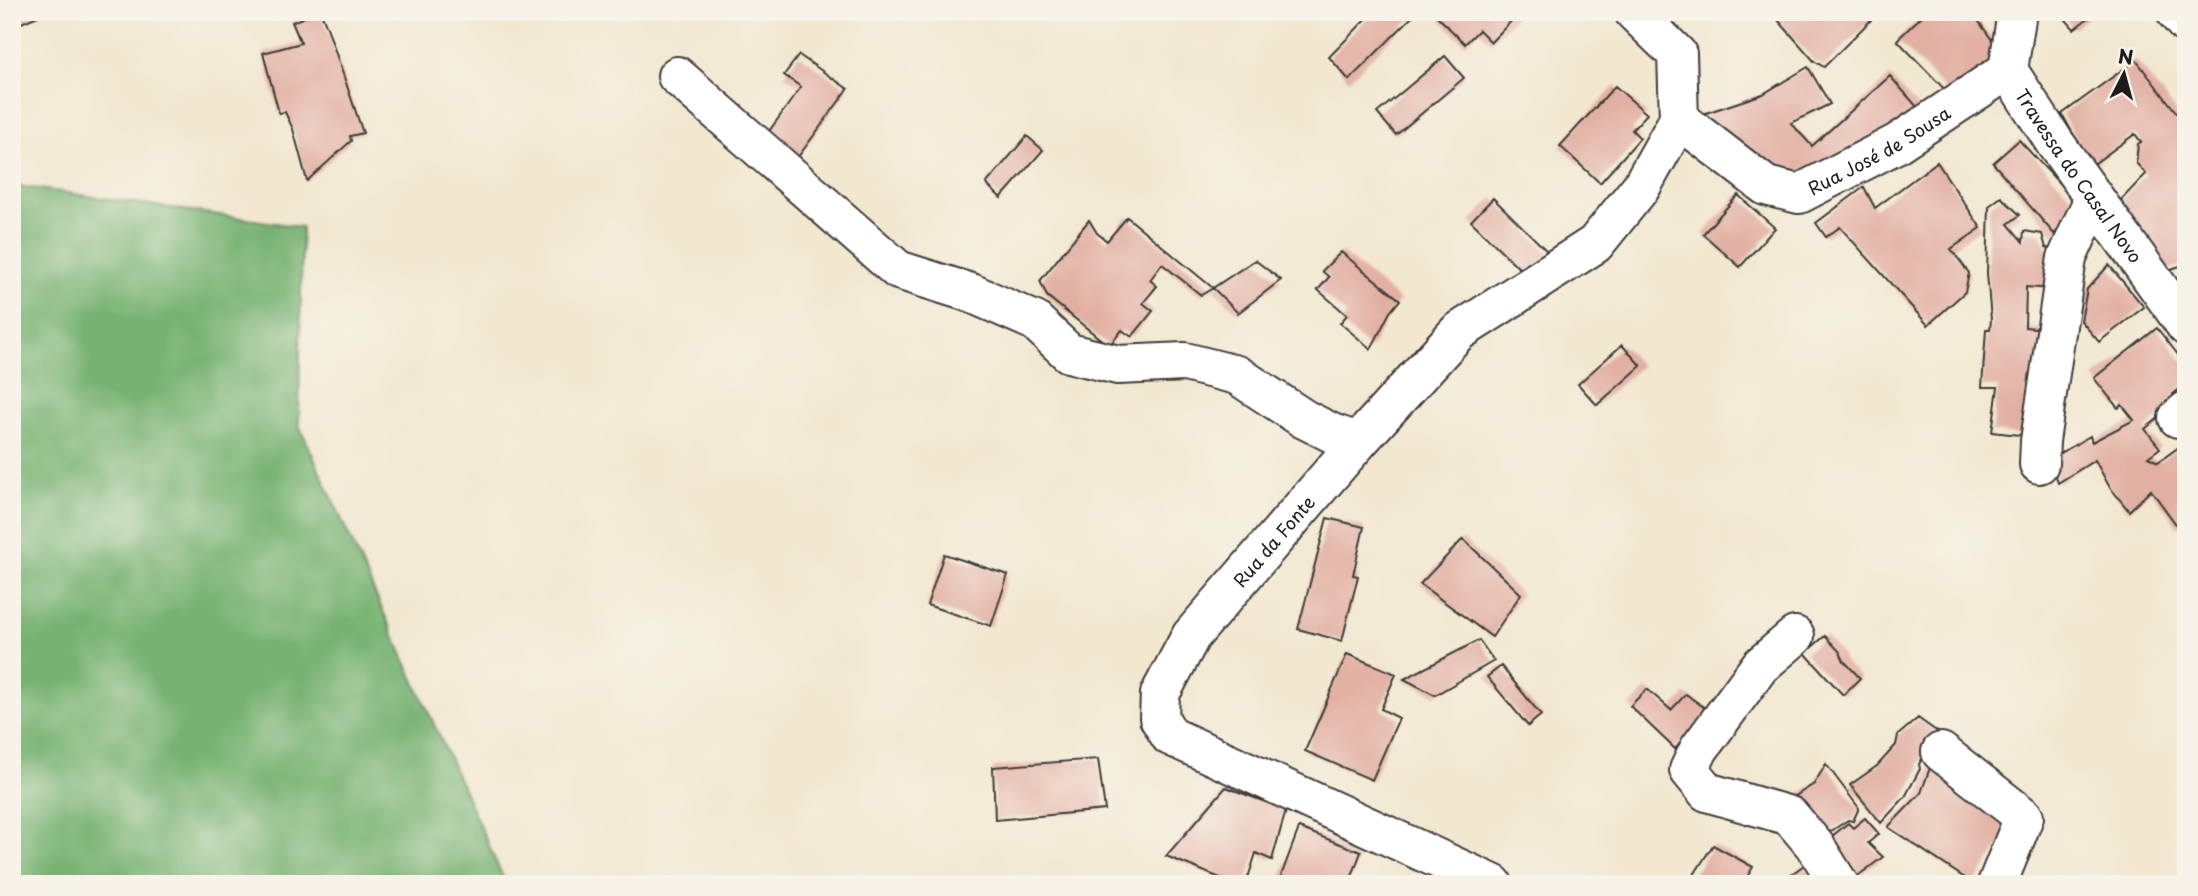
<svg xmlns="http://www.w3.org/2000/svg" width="2198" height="896" viewBox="0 0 2198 896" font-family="'Playpen Sans',sans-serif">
	<rect width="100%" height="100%" fill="#f7f3e8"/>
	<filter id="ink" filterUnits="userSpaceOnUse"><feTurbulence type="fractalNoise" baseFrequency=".0143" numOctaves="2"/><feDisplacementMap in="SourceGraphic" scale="14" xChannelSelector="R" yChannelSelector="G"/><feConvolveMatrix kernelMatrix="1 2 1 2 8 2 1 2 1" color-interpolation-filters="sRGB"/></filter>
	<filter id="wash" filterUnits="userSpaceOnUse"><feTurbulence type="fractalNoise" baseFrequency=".00686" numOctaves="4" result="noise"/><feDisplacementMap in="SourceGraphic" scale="28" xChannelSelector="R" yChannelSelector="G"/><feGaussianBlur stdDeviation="1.57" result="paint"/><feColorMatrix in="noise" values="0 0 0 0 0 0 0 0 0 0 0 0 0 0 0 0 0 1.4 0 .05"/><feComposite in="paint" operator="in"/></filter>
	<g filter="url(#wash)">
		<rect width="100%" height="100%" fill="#f2e7cf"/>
		<path fill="#77b272" stroke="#4a6747" stroke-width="2" d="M12,185L302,227L299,425L506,884H12Z"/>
		<g id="blocks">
			<path fill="#e2b0a3" d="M12,12H47L12,27Z
				M317,12H321L328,30L363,133L350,136L351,141L307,181L293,129L285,112L279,113L263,53L301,43L292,22Z
				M1373,12H1411L1414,15L1349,80L1329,57Z
				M1433,12H1520L1491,42L1479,30L1465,44Z
				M1771,12H1879L1824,67L1814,61Z
				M1926,12H1972L2002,54L1950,95L1897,40Z
				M2059,12H2096L2074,29Z
				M799,55L848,89L798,157L767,134L801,87L784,75Z
				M1445,56L1464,78L1396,135L1377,113Z
				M2136,60L2186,125V261L2180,266L2165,271L2117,204L2146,174L2136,163L2138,144L2141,142L2135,134L2091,166L2062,114Z
				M1808,67L1830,104L1791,123L1812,146L1890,76L1918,108L1875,146L1803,178L1773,179L1703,114L1763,94Z
				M1615,86L1647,114L1632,130L1640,138L1600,183L1560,146Z
				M1027,136L1043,150L1001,198L986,184Z
				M2019,140L2083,209L2054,234L1993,163Z
				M1937,162L1981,228L1951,249L1969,273L1965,292L1928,325L1840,227L1826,237L1816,223L1864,187L1875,208Z
				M1738,195L1775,228L1740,267L1703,234Z
				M2001,197L2020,215L2008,224L2023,242L2024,231L2042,234L2046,248L2060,250L2056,289L2026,287L2025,327L2047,329L2038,437L1992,432L1998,387H1982L1986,329H1990L1991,320L1987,273L1989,206Z
				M1493,198L1550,254L1528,277L1471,221Z
				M1127,217L1213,288L1201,295L1162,264L1150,280L1157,286L1143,303L1153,311L1132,337L1122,330L1109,346L1047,296L1040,281L1089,220L1097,233L1107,241Z
				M1341,252L1400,300L1390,312L1371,349L1340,323L1347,315L1318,290L1329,277L1322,271Z
				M1255,260L1281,280L1238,313L1213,288Z
				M2109,265L2144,307L2099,342L2081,321L2087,289Z
				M2157,328L2186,365V384L2173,394L2180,401L2145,429L2160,448L2148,457L2158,462L2186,442V521L2178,527L2151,490L2129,511L2109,486L2095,460L2058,483L2051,459L2090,436L2092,442L2134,420L2122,405L2118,408L2094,378Z
				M1622,345L1641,366L1597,405L1578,384Z
				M1327,518L1364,527L1353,575L1358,576L1342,641L1298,629Z
				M1463,539L1521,594L1492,637L1420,584Z
				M944,554L1008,575L991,626L927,605Z
				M1825,636L1840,652L1844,661L1860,678L1843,695L1805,653Z
				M1479,640L1494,661L1435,695L1404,679Z
				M1347,654L1396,674L1381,709L1399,718L1372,780L1305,751Z
				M1501,666L1541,715L1528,726L1487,677Z
				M1647,689L1671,710L1686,694L1710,712L1675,749L1630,706Z
				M1918,718L1939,733L1919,764L1920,769L1905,797L1881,823L1850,785L1877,766L1896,745L1898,735Z
				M1098,759L1105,810L995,820L993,767Z
				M1932,762L2010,831L1974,884L1888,827L1921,793Z
				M1826,764L1859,808L1853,821L1848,820L1822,837L1792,798L1814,784Z
				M1226,787L1286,810L1272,860L1256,853L1246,884H1235L1166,856Z
				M1865,818L1879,834L1868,843L1883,857L1847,884L1825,842L1848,823L1853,828Z
				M1299,828L1361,852L1349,884H1297L1281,876Z
				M1713,845L1753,867L1743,884H1688Z
				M1804,865L1823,884H1778Z"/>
		</g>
	</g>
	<g filter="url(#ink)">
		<use href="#blocks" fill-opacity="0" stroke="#3c3a37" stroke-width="2"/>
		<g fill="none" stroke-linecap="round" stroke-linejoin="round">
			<defs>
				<g id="minor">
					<path id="s1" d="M1634,12L1677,54L1679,119L1766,186L1799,194L1896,144L2008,70"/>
					<path id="s2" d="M2017,12L2008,70L2055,143L2186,326"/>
					<path d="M677,76L898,270L971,293L1035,321L1069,353L1118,365L1185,362L1237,375L1304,419L1332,433L1358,442"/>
					<path d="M2178,418L2186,411"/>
					<path d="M2039,464L2040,441L2067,258L2094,198"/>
					<path d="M1795,636L1760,666L1699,749L1689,770L1707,792L1790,816L1816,847L1839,884"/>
					<path d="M1941,752L2024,817L1997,884"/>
					<path id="s3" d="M1493,884L1170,736L1159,718L1160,694L1191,636L1358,442L1458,332L1595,244L1641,187L1679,119"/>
				</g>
				<path id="major" d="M2176,12L2186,24"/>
			</defs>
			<use href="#minor" stroke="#3c3a37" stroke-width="42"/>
			<use href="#major" stroke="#3c3a37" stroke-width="42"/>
			<use href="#minor" stroke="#fff" stroke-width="38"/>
			<use href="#major" stroke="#fff" stroke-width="38"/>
		</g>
	</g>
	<g text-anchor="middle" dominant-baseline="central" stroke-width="6" stroke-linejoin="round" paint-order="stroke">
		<g font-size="18" fill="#1c1c1c" stroke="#f7f3e8">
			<text stroke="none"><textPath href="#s1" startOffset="360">Rua José de Sousa</textPath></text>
			<text stroke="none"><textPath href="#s2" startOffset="186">Travessa do Casal Novo</textPath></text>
			<text stroke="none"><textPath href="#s3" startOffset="592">Rua da Fonte</textPath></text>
		</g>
	</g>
	<rect width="2198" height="896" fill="none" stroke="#f7f3e8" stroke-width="42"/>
	<g transform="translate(2124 74) rotate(6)" stroke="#f7f3e8" stroke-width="5" paint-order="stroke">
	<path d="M0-5L12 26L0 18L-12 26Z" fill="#1c1c1c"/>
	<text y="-10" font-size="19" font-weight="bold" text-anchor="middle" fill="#1c1c1c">N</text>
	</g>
</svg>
